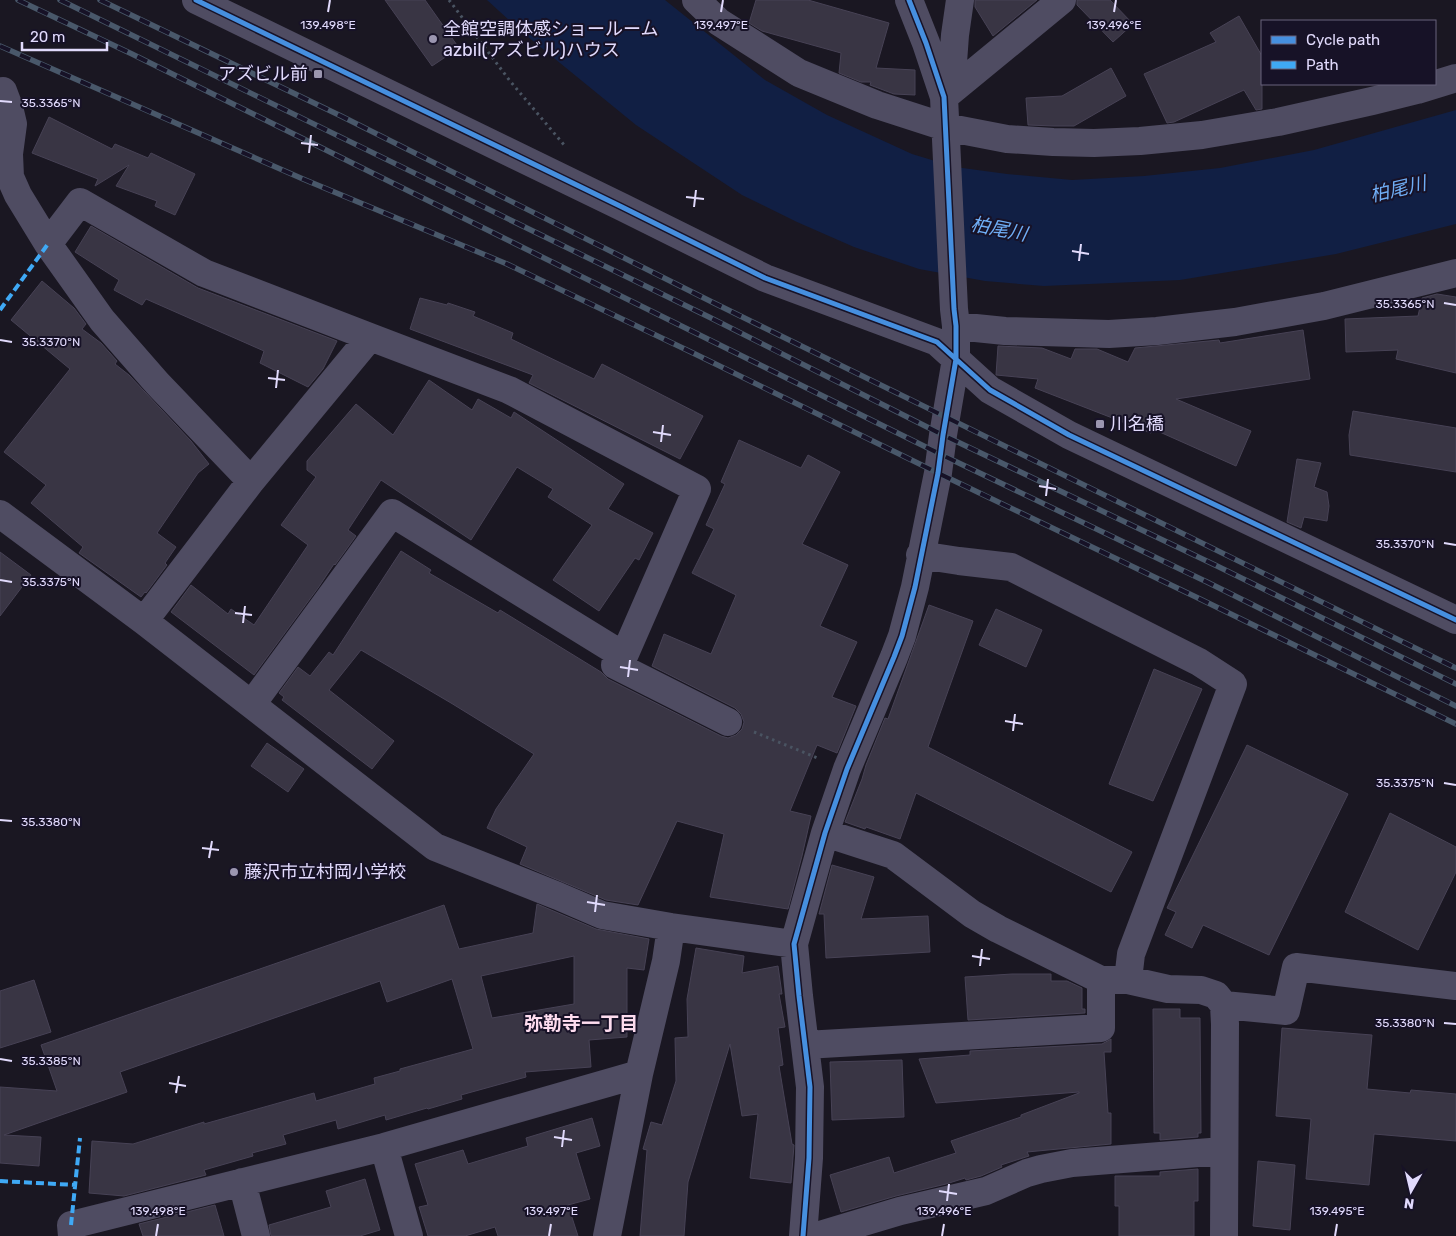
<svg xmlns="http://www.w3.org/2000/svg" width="1456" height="1236" viewBox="0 0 1456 1236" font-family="Rubik,'Noto Sans JP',sans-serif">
	<rect width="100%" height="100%" fill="#1a1722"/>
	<path fill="#111f44" d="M487,0H665L765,80L827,115L912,154L955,167L1007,174L1072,180L1144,176L1220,168L1314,150L1456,110V224L1336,254L1180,280L1044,286L985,281L919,269L854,247L797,222L742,195L636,125L522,32Z"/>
	<path fill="#393544" stroke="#474255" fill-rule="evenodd" d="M385,0H425L459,48L432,66Z
		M756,0H808L889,23L876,68L915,70V95L894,94L870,85L871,82H861L839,73L841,53L762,31L749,23Z
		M975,0H1037L993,36L975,7Z
		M1077,0H1110L1133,24L1113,42L1077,5Z
		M1239,16L1262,56V109L1256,110L1244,90L1174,122L1167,123L1144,74L1216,42L1210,33Z
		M1111,68L1126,96L1074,126H1054L1028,125L1026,98L1062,96Z
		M49,117L112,149L115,144L148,158L151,153L195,174L175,215L155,206L157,201L116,186L129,165L95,186L98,179L32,153Z
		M91,226L198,288L337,341L323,369L308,387L260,363L264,351L146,299L142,305L114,290L119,280L75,252Z
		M42,281L74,308L86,324L82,329L101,343L117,361L115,364L129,375L191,441L209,464L198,473L157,533L176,547L165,563L167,565L146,593L145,592L141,597L79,553L83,547L31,503L46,485L4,452L70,369L11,320Z
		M1437,294L1456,297V373L1396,359L1398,350L1346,352L1345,319L1418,316L1422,298Z
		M420,298L447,305L448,303L475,312L473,316L513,333L511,339L594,379L602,364L703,416L680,459L529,383L533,375L410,329Z
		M1303,330L1310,379L1176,399L1251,431L1236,466L1153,429L1151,433L1035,388L1038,379L996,375L998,346L1042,348L1071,359L1075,349H1097L1128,362L1135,348L1219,340L1220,343Z
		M429,380L472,410L478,399L511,418L514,412L624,484L608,509L653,533L639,560L635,558L599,611L553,580L592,525L548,497L553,489L517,467L471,540L381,480L348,530L356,536L335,565L334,564L318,588L254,675L171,612L191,585L228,614L231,609L254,625L308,545L281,525L316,477L307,470V461L356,404L393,435Z
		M1353,411L1456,428V472L1350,455L1349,435Z
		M739,440L801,468L808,455L840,472L802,544L848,565L820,626L857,642L832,697L856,706L837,753L817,745L790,811L811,816L802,856L788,909L710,897L724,834L677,821L638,905L606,900L520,864L527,847L487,828L496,809L534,754L451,703L361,650L329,690L394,741L372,769L282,700L284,697L279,693L298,667L310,676L329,652L333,655L401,551L431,570L429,573L498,613L500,610L601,672L608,679L721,736L728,738L736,735L742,729L744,722L741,714L735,708L652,666L664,634L711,654L736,595L692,573L714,529L706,525L725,484L721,482Z
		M1297,459L1321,463L1314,487L1327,492L1329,506L1327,521L1304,517L1301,528L1287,522Z
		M0,552L31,575L0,616Z
		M929,605L973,621L928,747L1132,852L1111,892L916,793L900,839L866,827L865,829L845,822L862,779L866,765L885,718L888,719Z
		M996,609L1042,630L1026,667L979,645Z
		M1154,669L1202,689L1153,801L1109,784Z
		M267,743L304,769L288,792L251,766Z
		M1247,745L1348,794L1269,955L1203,925L1192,948L1165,935L1176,912L1167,908Z
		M1390,813L1456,847V872L1418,950L1345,912Z
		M832,865L874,877L861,919L928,916L930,952L826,958L824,914H819Z
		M537,904L596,929L649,939L644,970L627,968V1037L589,1040L591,1067L525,1072L526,1077L461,1095L462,1099L428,1109L427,1108L386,1120L385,1115L338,1129L336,1120L283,1135L286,1144L252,1153L253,1156L204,1170L206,1175L124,1196L89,1193L92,1141L133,1144L204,1122V1124L314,1093L316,1101L375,1084L374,1078L400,1071V1069L473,1049L452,979L387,1002L380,981L120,1072L127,1092L4,1135L41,1137L39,1166L0,1163V1087L57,1091L41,1045L444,905L459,949L533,933ZM574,956V1004L492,1018L481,976Z
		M696,948L744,956L742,973L778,966L782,994H779L785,1027L778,1028L783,1065L779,1066L792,1144L794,1145L791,1183L750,1178L758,1114L742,1116L730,1044L688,1182L684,1236H640L647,1150L643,1149L651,1122L662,1125L676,1081L675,1038L688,1037L687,999Z
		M1012,974H1051V981H1067L1082,988V1009H1085V1013L968,1020L965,977Z
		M34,980L51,1032L0,1048V991Z
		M1153,1009H1180V1018H1200L1201,1133H1198V1137L1160,1140V1133H1154Z
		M1282,1028L1372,1035L1367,1089L1410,1093L1411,1090L1456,1094V1141L1374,1134L1369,1185L1306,1179L1311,1119L1276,1116Z
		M1111,1039V1052H1104L1108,1113H1111V1144L1027,1152L1029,1156L1001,1165L1002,1167L981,1176L966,1180L965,1178L946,1184L896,1196L841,1212L830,1175L889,1157L894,1173L956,1153L951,1141L1021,1117V1115L1079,1093V1092L936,1103L919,1059L970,1055V1051L1102,1044Z
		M902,1060L904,1117L832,1120L830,1062Z
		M592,1118L600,1146L576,1153L590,1199L568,1205L578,1236H498L495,1227L465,1236H428L419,1207L428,1205L415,1164L463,1150L468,1164L528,1146L526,1138Z
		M1258,1161L1295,1165L1290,1230L1253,1226Z
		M1198,1169V1201H1194V1236H1119V1206H1115V1176H1160V1172Z
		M365,1179L380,1230L360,1236H271L269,1225L331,1207L326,1191Z
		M215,1205L224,1236H143L139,1224Z"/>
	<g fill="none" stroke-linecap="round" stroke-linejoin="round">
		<path stroke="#4a5462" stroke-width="3" stroke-dasharray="2.5 4" stroke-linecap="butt" d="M449,0L510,81L565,146
			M754,732L820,759"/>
		<path stroke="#4f4c62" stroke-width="28" d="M196,0L622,207L765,278L937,342L990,390L1069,435L1456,620
			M696,0L719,22L799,73L877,105L945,127L1007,139L1053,142L1094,143L1140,141L1202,135L1278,122L1372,101L1417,90L1456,78
			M951,90L955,35L960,0
			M3,91L9,107L13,124L9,154L10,177L18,195L48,244L102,320L157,383L251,481
			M944,97L1062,0
			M48,244L80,202L204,273L370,337
			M956,326L1005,331L1109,334L1157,331L1235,322L1324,306L1456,273
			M0,514L144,621L435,847L558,896L602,915L671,927L794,944
			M920,555L959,561L1011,567L1199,662L1233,684L1131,954L1128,980
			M144,621L251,481L370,337L509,390L697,489L624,656L615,665L728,722
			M252,704L392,513L624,656
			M825,833L893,855L972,914L998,929L1101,980H1128L1168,989L1201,990L1216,995L1224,1005L1225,1024L1224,1236
			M1224,1005L1286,1011L1296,967L1456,986
			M805,1045L1101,1028V980
			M384,1147L409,1236
			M242,1182L256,1236
			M72,1236L71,1225L384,1147L639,1074
			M607,1236L639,1074L666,961L671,927
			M803,1236L809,1158L810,1087L799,996L794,944L825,833L847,769L894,657L902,636L915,587L938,473L943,435L956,359V326L954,309L944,97L926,43L909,0
			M817,1236L900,1211L986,1191L1027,1173L1041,1169L1072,1163L1223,1151"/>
		<defs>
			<path id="rail" d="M18,0L132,54L940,454L1207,582L1456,706
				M60,0L709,317L943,435L1215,565L1456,684
				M100,0L341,116L714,303L1456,668
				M0,46L303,179L507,264L691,352L938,473L1198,598L1456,724"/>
		</defs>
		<use href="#rail" stroke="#49586a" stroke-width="5.5"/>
		<use href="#rail" stroke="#171227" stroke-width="4" stroke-dasharray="11" stroke-linecap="butt"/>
		<path stroke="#3fa9f5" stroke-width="4" stroke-dasharray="8 4" stroke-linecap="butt" d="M0,310L48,244
			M0,1181L76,1185
			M71,1225L80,1138"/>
		<defs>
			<path id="cycleway" d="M196,0L622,207L765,278L937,342L990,390L1069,435L1456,620
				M803,1236L809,1158L810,1087L799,996L794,944L825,833L847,769L894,657L902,636L915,587L938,473L943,435L956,359V326L954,309L944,97L926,43L909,0"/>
		</defs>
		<use href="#cycleway" stroke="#171227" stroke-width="8"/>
		<use href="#cycleway" stroke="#468fdf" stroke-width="5"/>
	</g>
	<path fill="none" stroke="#e1dafc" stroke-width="2" d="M328,12L330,0M721,12L723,0M1114,12L1116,0M0,101L12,102M301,143L318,145M309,153L311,135M686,197L704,199M694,207L696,190M1072,251L1089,254M1079,261L1081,244M1444,303L1456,305M0,340L12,342M268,378L285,380M276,388L278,370M653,432L671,435M661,442L663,425M1039,486L1056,489M1046,496L1048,479M1444,543L1456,545M0,580L12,582M235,613L252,615M243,623L245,606M620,667L638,670M628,677L630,660M1005,721L1023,724M1013,731L1015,714M1444,783L1456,785M0,820L12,821M202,848L219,850M209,858L212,841M587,902L605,905M595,912L597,895M972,956L990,959M980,966L982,949M1444,1023L1456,1024M0,1059L12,1061M169,1083L186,1086M176,1093L179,1076M554,1137L572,1140M562,1147L564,1130M939,1191L957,1194M947,1201L949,1184M156,1236L158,1224M549,1236L551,1224M942,1236L944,1224M1335,1236L1337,1224"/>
	<g fill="#9b96b0" stroke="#171227" stroke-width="2">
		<circle cx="433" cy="39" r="5"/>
		<rect x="313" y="69" width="10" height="10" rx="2.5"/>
		<rect x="1095" y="419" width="10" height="10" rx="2.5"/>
		<circle cx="234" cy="872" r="5"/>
	</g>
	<g text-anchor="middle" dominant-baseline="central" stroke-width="4" stroke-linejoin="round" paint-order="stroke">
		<g font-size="18" fill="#e1dafc" stroke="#171227" text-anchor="start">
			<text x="443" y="29">全館空調体感ショールーム<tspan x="443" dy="21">azbil(アズビル)ハウス</tspan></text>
			<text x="308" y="74" text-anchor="end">アズビル前</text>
			<text x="1110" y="424">川名橋</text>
			<text x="244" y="872">藤沢市立村岡小学校</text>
		</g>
		<g font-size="19" font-style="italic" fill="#6fadf5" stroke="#171227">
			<text transform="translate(1398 189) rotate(-13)">柏尾川</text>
			<text transform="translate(999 229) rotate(11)">柏尾川</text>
		</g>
		<g font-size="19" font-weight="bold" fill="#fddcee" stroke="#171227">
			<text x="581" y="1023">弥勒寺一丁目</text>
		</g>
	</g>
	<g font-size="12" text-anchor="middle" fill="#e1dafc" stroke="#171227" stroke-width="4" stroke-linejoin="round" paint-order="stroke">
		<text x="328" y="29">139.498°E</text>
		<text x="721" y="29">139.497°E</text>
		<text x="1114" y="29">139.496°E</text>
		<text x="51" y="107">35.3365°N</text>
		<text x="1405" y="308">35.3365°N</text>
		<text x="51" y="346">35.3370°N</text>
		<text x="1405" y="548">35.3370°N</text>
		<text x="51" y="586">35.3375°N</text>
		<text x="1405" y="787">35.3375°N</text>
		<text x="51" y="826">35.3380°N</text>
		<text x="1405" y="1027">35.3380°N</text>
		<text x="51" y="1065">35.3385°N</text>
		<text x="158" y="1215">139.498°E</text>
		<text x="551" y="1215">139.497°E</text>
		<text x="944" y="1215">139.496°E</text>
		<text x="1337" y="1215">139.495°E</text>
	</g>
	<rect x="1261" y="20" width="175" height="65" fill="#171227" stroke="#68627c"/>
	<rect x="1271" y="36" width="25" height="8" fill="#468fdf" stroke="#68627c"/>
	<text x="1306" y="45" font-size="15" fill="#e1dafc">Cycle path</text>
	<rect x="1271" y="61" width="25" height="8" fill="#3fa9f5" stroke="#68627c"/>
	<text x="1306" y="70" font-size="15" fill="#e1dafc">Path</text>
	<g transform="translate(1411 1191) rotate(188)" stroke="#171227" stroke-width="4" paint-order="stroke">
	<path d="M0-4L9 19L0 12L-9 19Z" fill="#e1dafc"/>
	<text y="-8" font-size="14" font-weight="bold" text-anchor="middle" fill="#e1dafc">N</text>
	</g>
	<path d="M22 42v8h85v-8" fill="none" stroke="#e1dafc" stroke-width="2.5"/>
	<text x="30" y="42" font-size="15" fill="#e1dafc" stroke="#171227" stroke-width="4" paint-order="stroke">20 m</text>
</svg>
